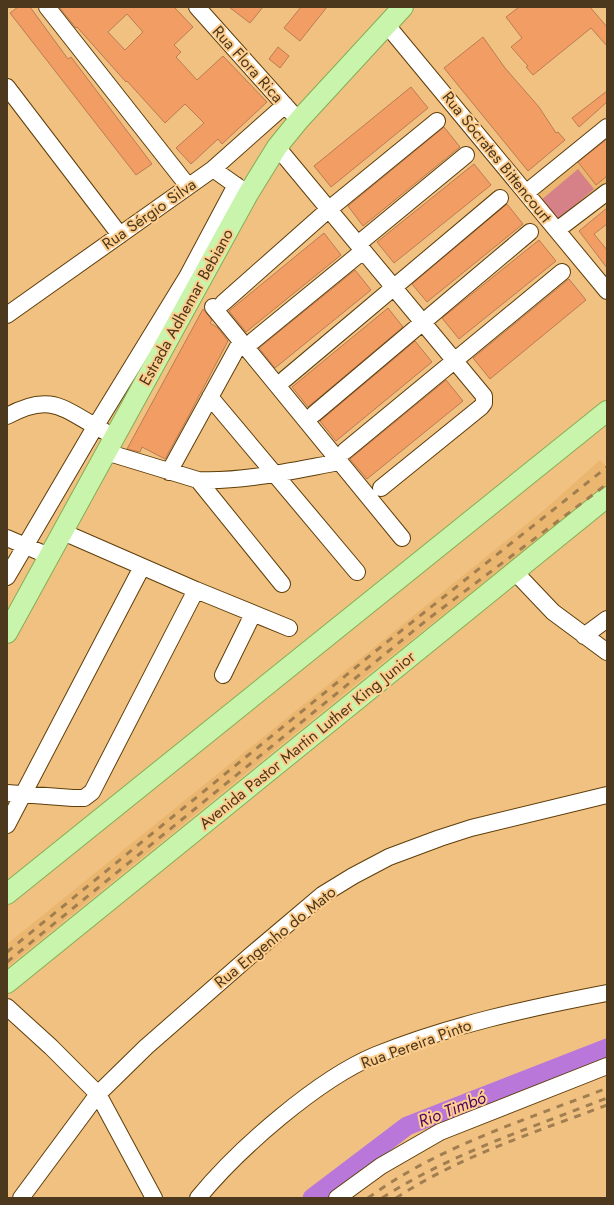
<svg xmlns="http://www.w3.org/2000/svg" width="614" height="1205" viewBox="0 0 614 1205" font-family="Jost,sans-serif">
	<rect width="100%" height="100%" fill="#f1c182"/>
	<path fill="#ebb770" d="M607,135V183L556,225L533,196Z
		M600,460L607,467V489L561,525L506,565L367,675L7,967V944L544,510Z"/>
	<path fill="#d68088" d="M578,169L594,189L556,221L540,201Z"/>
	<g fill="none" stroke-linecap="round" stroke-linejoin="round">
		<path stroke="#b977da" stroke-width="19" d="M312,1198L407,1126L607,1048"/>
	</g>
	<path fill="#f29d64" stroke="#bb7c52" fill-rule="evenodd" d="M18,7H30L68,59L71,57L152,164L136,175L10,13Z
		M59,7H174L193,27L174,45L181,52L176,57L197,80L223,56L267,102L222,144L218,139L191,164L176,148L204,123L185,104L165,123L127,81L126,82L77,27L76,28ZM127,14L143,32L125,50L108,32Z
		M229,7H263L250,23Z
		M301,7H327L300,41L284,28Z
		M519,7H590L607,27V46L591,28L533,75L526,67L528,66L511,47L522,38L506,17Z
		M483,37L505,68L539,107L556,133L558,132L565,140L528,171L444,68Z
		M278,47L289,56L280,68L269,59Z
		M411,87L428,108L331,187L314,166Z
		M607,91V102L579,127L572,118Z
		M444,127L460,147L363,226L348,206Z
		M607,139V176L596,185L578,162Z
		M474,164L491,185L394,263L377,242Z
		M507,204L523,224L427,302L412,284Z
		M607,208V224L594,234L607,250V268L579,231Z
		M324,233L341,255L246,332L229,311Z
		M539,240L556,261L459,339L442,318Z
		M355,270L371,290L275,368L259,348Z
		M569,279L586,300L490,379L473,358Z
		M388,308L403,327L308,407L292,387Z
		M203,309L212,320L210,323L218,328L228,341L187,419L165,459L142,447L140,452L127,449Z
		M415,341L432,362L336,441L320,421Z
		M446,380L463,401L367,479L350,459Z"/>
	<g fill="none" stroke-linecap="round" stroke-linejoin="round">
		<defs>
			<path id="minor" d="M47,7L188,186
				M197,7L291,112
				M386,24L607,291
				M7,87L120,235
				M277,147L484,396V403L481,407L381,488
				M213,169L244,191
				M527,192L607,127
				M557,230L607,192
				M358,244L466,155
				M223,303L328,210L437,121
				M213,307L402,538
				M7,315L213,169L285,105
				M253,341L363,251
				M285,379L500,198
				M210,397L357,572
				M314,414L530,232
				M7,416C52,391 64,410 104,431
				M345,451L562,272
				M106,452L198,480C244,482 295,470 340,462
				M169,472L241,341
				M198,480L282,584
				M63,532L196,590L289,628
				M7,538L49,556
				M514,571L553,612L607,652
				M7,577L95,427L187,277L236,185
				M584,636L607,619
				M223,675L253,614
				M7,793L73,798H84L92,792L196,590
				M7,825L142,567
				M7,1007L51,1047L98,1094L154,1198
				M21,1198L98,1094L146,1047L250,956L322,895L353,876L389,857L440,838L471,828L607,795
				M198,1198C238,1149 318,1079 376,1055C450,1025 529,1008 607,993
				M337,1198L381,1166L440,1132L607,1066"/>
			<path id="major" d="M7,633L248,194L277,147L299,120L403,7
				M7,894L607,411
				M7,983L607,497"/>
		</defs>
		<use href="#minor" stroke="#5e3e0a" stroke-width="18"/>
		<use href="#major" stroke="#86ad55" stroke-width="22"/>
		<use href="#minor" stroke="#fff" stroke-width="16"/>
		<use href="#major" stroke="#c9f4ab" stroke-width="20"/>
		<path stroke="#a07e50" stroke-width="3" stroke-dasharray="7 7" stroke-linecap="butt" d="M7,952L377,650L607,467
			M7,962L428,619L607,484
			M368,1198C439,1146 526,1120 607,1088
			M382,1198C452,1153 531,1128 607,1098
			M396,1198C460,1156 536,1132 607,1105"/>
	</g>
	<g text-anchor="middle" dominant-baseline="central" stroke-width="4" stroke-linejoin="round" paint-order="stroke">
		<g font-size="16" fill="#4b381d" stroke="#fece8f">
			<text transform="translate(248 64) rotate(48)">Rua Flora Rica</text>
			<text transform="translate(497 157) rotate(51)">Rua Sócrates Bittencourt</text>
			<text transform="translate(149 214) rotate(-35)">Rua Sérgio Silva</text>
			<text transform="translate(186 307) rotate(-61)">Estrada Adhemar Bebiano</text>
			<text transform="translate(307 740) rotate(-39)">Avenida Pastor Martin Luther King Junior</text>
			<text transform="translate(275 937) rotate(-39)">Rua Engenho do Mato</text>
			<text transform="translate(416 1044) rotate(-20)">Rua Pereira Pinto</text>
		</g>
		<g font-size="17" font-style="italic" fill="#4b0564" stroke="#fece8f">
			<text transform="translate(452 1109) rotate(-21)">Rio Timbó</text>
		</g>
	</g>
	<rect width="614" height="1205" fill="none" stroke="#4b381d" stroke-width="16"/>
</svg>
